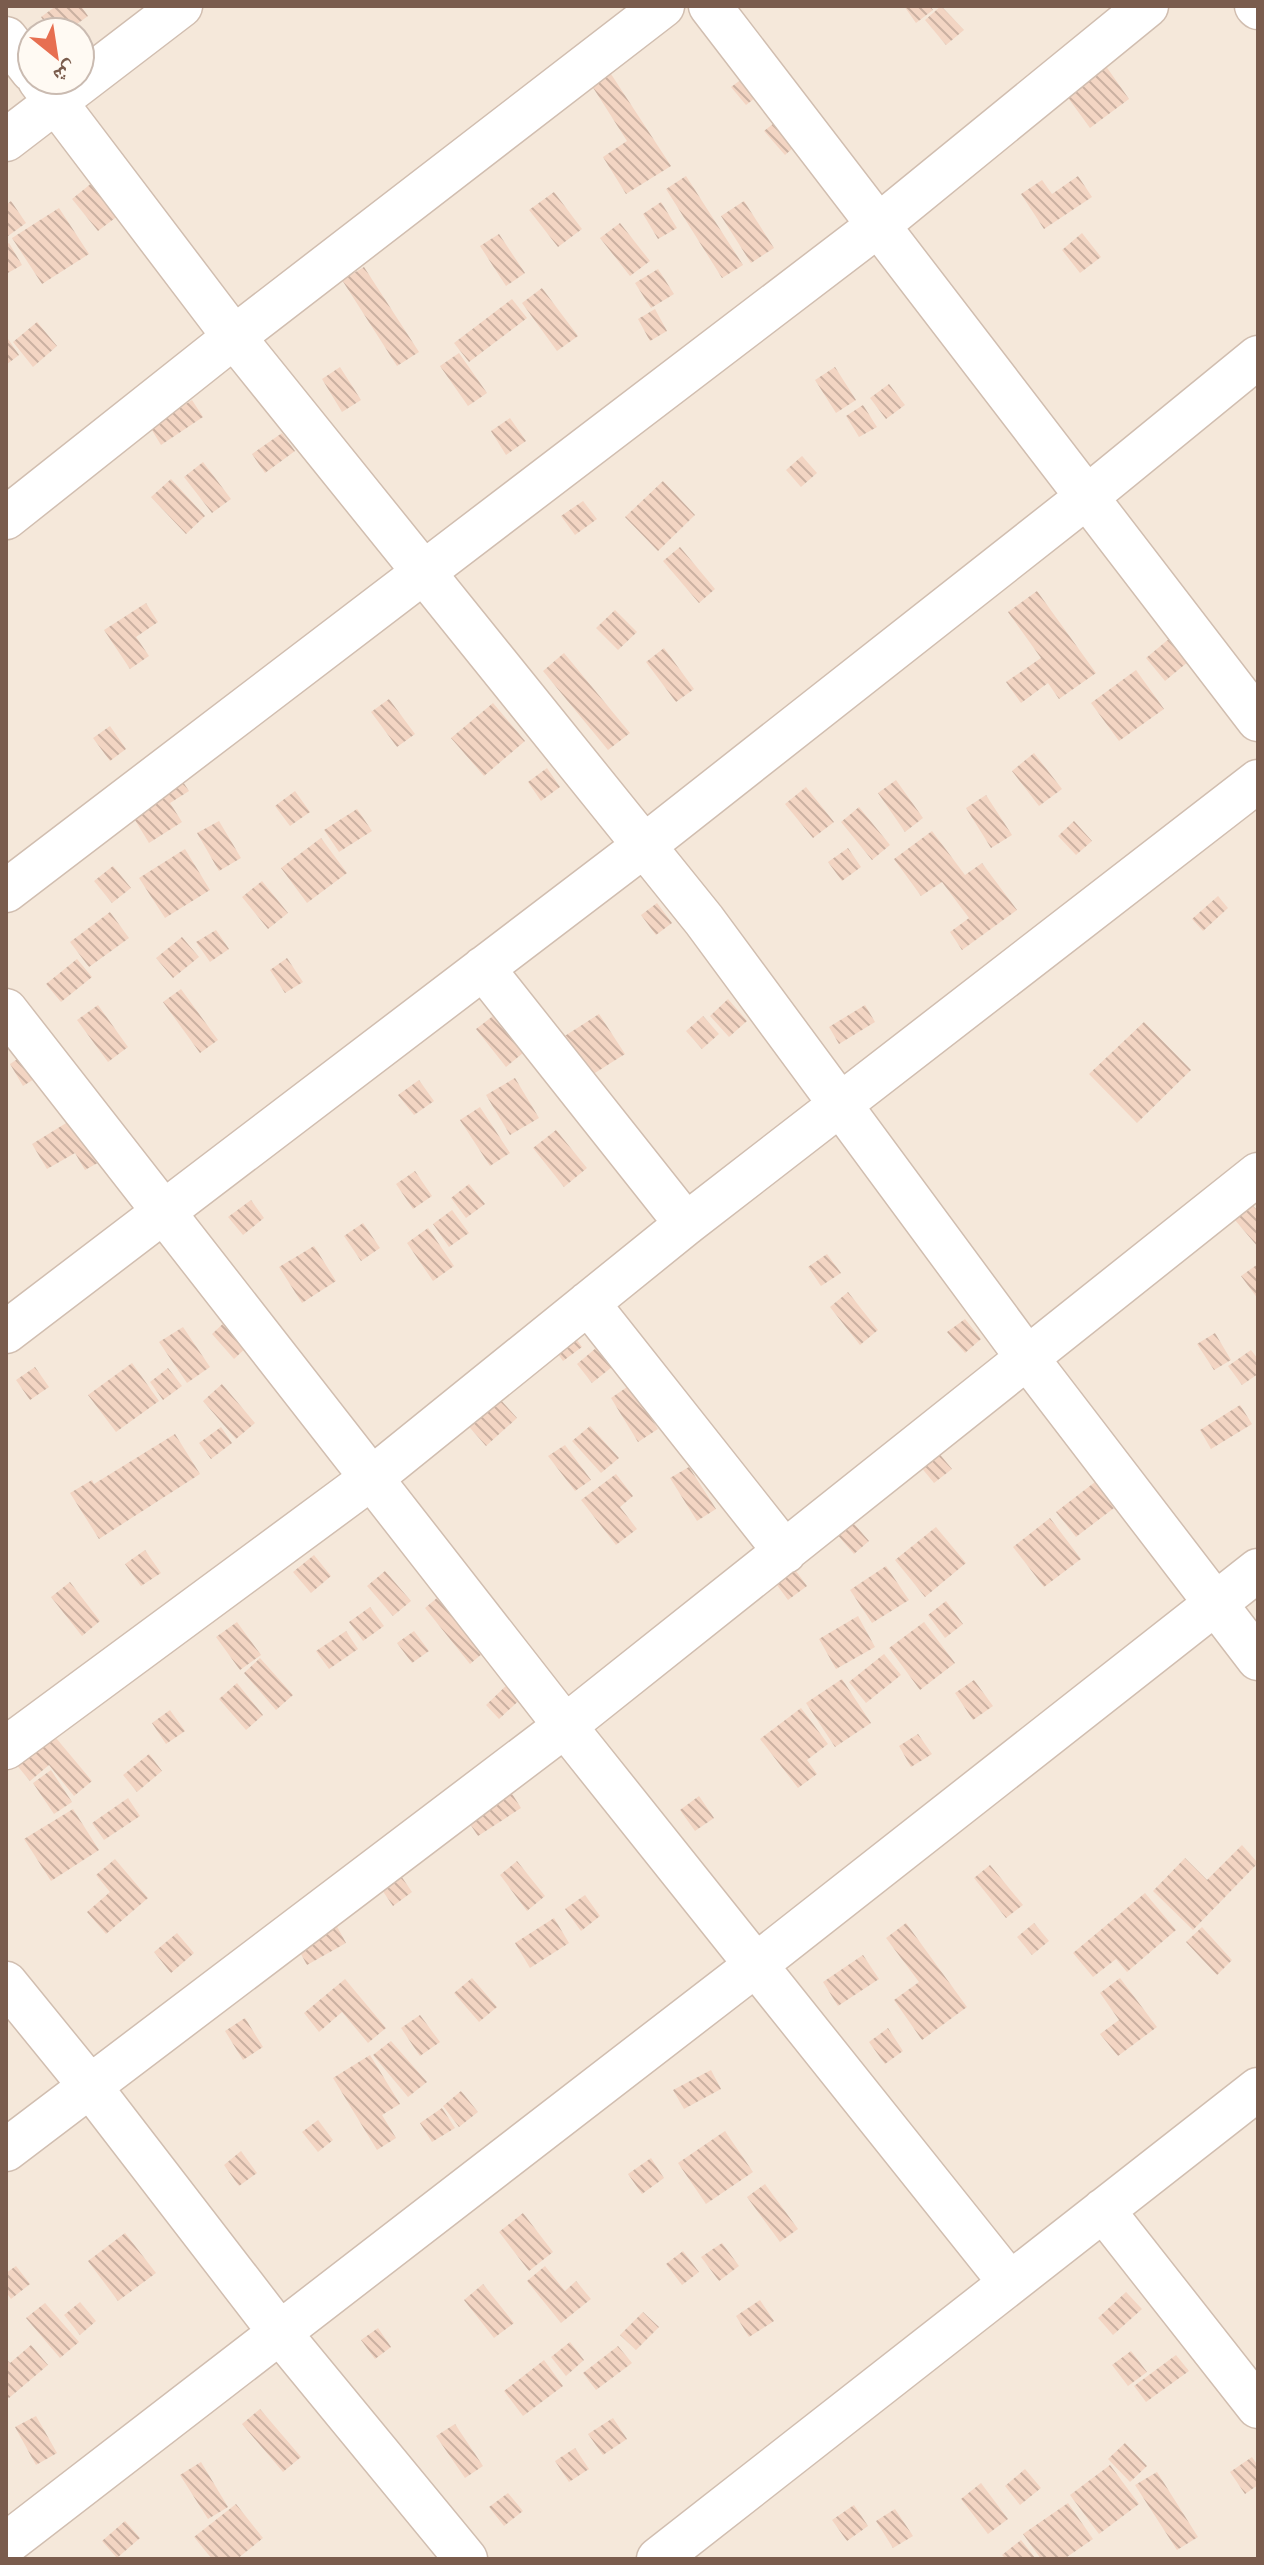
<svg xmlns="http://www.w3.org/2000/svg" width="1264" height="2565" viewBox="0 0 1264 2565" font-family="'Golos Text','Noto Naskh Arabic',sans-serif">
	<defs>
		<pattern id="building-back-hatch" width="6" height="6" patternUnits="userSpaceOnUse" patternTransform="scale(2)"><rect width="6" height="6" fill="#f3d5c3"/><path d="M-1 5l2 2M0 0l6 6M5-1l2 2" fill="none" stroke="#cab0a1"/></pattern>
	</defs>
	<rect width="100%" height="100%" fill="#fdf6ec"/>
	<path fill="#f5e8da" fill-rule="evenodd" d="M6,6H1258V2559H6ZM32,32H80V80H32Z"/>
	<path fill="url(#building-back-hatch)" d="M56,6H81L88,16L66,32H52L41,17Z
		M904,6H930L933,10L916,23Z
		M941,6L964,30L946,45L925,20Z
		M1103,62L1129,99L1090,128L1063,91Z
		M750,73L764,91L746,105L731,87Z
		M611,74L671,166L626,194L603,157L627,141L592,86Z
		M783,116L802,140L785,155L764,131Z
		M686,176L743,265L722,278L666,189Z
		M1078,176L1092,197L1044,229L1021,194L1042,180L1052,194Z
		M93,182L119,215L98,231L72,199Z
		M554,192L582,229L558,247L529,210Z
		M11,201L26,223L8,236L6,205Z
		M744,201L774,248L751,263L721,216Z
		M661,202L677,228L658,239L643,214Z
		M59,208L89,254L42,284L12,238Z
		M620,223L650,261L630,276L600,238Z
		M1082,233L1101,257L1080,273L1062,250Z
		M499,234L525,273L506,286L480,246Z
		M9,243L22,265L6,274V245Z
		M364,267L419,352L397,366L342,280Z
		M658,269L674,294L651,308L635,283Z
		M542,288L578,336L557,351L522,303Z
		M512,299L527,318L469,362L454,343Z
		M655,309L667,331L650,341L638,319Z
		M37,322L57,346L33,367L13,342Z
		M6,336L19,355L6,365Z
		M459,353L487,393L468,406L440,366Z
		M340,367L361,400L342,412L322,379Z
		M835,367L856,400L836,413L815,380Z
		M889,384L905,405L886,419L870,398Z
		M192,400L203,417L161,445L150,427Z
		M863,405L877,427L859,437L846,416Z
		M510,418L526,441L506,455L491,431Z
		M282,433L295,451L265,473L252,454Z
		M802,456L817,473L801,487L786,470Z
		M203,462L231,499L212,513L184,477Z
		M171,479L205,516L186,534L151,497Z
		M663,481L695,515L658,551L625,517Z
		M583,501L597,519L575,535L561,516Z
		M680,547L715,589L699,603L663,561Z
		M1037,591L1096,673L1059,699L1048,683L1021,703L1006,682L1041,658L1008,612Z
		M146,603L158,622L136,637L149,656L130,669L104,630Z
		M615,610L637,632L618,650L596,628Z
		M1170,638L1189,661L1165,681L1146,658Z
		M664,648L694,689L676,702L646,662Z
		M564,653L630,733L608,750L543,671Z
		M1136,670L1164,709L1119,741L1091,703Z
		M389,699L415,734L397,747L371,712Z
		M493,703L525,741L484,776L451,738Z
		M110,726L126,749L110,761L93,738Z
		M1034,753L1062,789L1039,806L1012,771Z
		M547,768L560,787L541,801L528,782Z
		M181,779L189,791L170,803L182,822L149,843L130,812Z
		M896,780L923,818L905,832L878,793Z
		M806,787L834,822L813,838L785,804Z
		M295,791L310,812L290,826L275,806Z
		M986,795L1012,835L991,848L966,808Z
		M859,807L890,845L872,860L841,822Z
		M357,809L372,831L339,852L324,830Z
		M219,821L241,858L219,871L197,833Z
		M1074,821L1092,841L1076,855L1058,836Z
		M932,831L965,875L982,863L1017,910L962,950L950,932L969,918L942,882L921,896L894,859Z
		M321,838L347,873L307,903L281,868Z
		M848,848L861,867L842,881L828,862Z
		M185,849L210,890L165,918L139,878Z
		M113,866L131,888L112,903L94,881Z
		M262,881L288,913L268,929L242,897Z
		M1218,896L1228,908L1203,931L1192,919Z
		M657,903L672,923L656,935L641,915Z
		M110,912L129,938L89,967L70,942Z
		M216,930L229,949L210,962L196,942Z
		M182,937L199,957L173,978L156,958Z
		M287,958L303,982L285,993L270,970Z
		M77,959L92,977L61,1002L46,984Z
		M181,989L218,1040L200,1053L163,1002Z
		M728,999L747,1021L729,1037L710,1016Z
		M98,1005L128,1047L108,1062L77,1020Z
		M865,1005L875,1022L839,1044L829,1027Z
		M599,1014L625,1054L560,1095L557,1041Z
		M493,1016L523,1053L506,1067L476,1029Z
		M703,1016L719,1034L702,1049L686,1031Z
		M1144,1022L1191,1070L1137,1123L1089,1074Z
		M25,1054L39,1076L23,1086L10,1064Z
		M515,1078L539,1118L510,1135L486,1095Z
		M419,1080L434,1101L414,1115L398,1095Z
		M480,1107L510,1153L490,1166L460,1120Z
		M76,1117L103,1160L85,1170L75,1153L47,1169L32,1144Z
		M556,1130L587,1168L564,1187L533,1148Z
		M415,1171L432,1196L413,1209L396,1184Z
		M469,1184L485,1204L466,1218L451,1198Z
		M251,1200L264,1218L243,1235L228,1217Z
		M1252,1205L1258,1211V1247L1235,1220Z
		M452,1210L469,1233L449,1247L433,1224Z
		M363,1223L380,1248L361,1261L344,1236Z
		M428,1228L454,1266L433,1281L407,1243Z
		M314,1246L336,1281L302,1303L279,1267Z
		M827,1254L841,1273L821,1286L808,1267Z
		M1258,1264V1299L1241,1276Z
		M848,1292L878,1330L860,1345L830,1307Z
		M228,1319L250,1344L234,1359L212,1334Z
		M965,1319L981,1339L965,1353L947,1332Z
		M566,1325L582,1347L563,1361L547,1339Z
		M183,1327L210,1367L187,1383L159,1342Z
		M1215,1333L1231,1360L1214,1370L1197,1344Z
		M596,1348L612,1367L592,1383L577,1364Z
		M1251,1350L1258,1359V1374L1242,1385L1228,1366Z
		M132,1363L159,1401L116,1432L88,1395Z
		M35,1367L49,1387L30,1400L16,1380Z
		M168,1368L182,1386L163,1400L150,1382Z
		M222,1384L255,1423L236,1439L203,1401Z
		M630,1385L658,1429L638,1442L611,1398Z
		M489,1387L517,1418L486,1446L458,1414Z
		M1240,1405L1252,1424L1211,1449L1200,1430Z
		M590,1426L619,1458L601,1473L572,1441Z
		M221,1427L232,1443L211,1459L199,1443Z
		M175,1434L200,1474L99,1539L70,1493L92,1480L94,1484Z
		M565,1445L591,1480L575,1491L548,1456Z
		M937,1451L952,1469L934,1483L920,1466Z
		M689,1467L716,1509L697,1521L670,1478Z
		M616,1474L633,1496L620,1507L637,1529L616,1545L581,1500Z
		M1095,1482L1114,1508L1076,1537L1056,1512Z
		M849,1518L869,1541L854,1554L834,1531Z
		M1050,1518L1081,1559L1044,1587L1013,1547Z
		M936,1527L966,1563L925,1597L895,1560Z
		M145,1550L161,1573L141,1586L125,1564Z
		M314,1555L331,1576L311,1593L293,1572Z
		M886,1566L909,1600L872,1623L850,1590Z
		M793,1567L807,1586L788,1600L774,1581Z
		M385,1571L411,1601L393,1616L367,1586Z
		M70,1582L100,1621L82,1636L51,1597Z
		M444,1592L489,1648L470,1664L425,1608Z
		M946,1601L963,1624L945,1638L928,1615Z
		M370,1607L384,1626L363,1641L349,1622Z
		M858,1616L875,1647L836,1669L819,1639Z
		M237,1622L261,1655L240,1670L216,1637Z
		M924,1622L955,1663L920,1690L889,1648Z
		M346,1631L358,1649L329,1669L316,1651Z
		M414,1631L429,1651L412,1663L397,1643Z
		M884,1654L901,1675L866,1703L849,1682Z
		M260,1658L293,1695L276,1710L244,1673Z
		M513,1679L527,1693L499,1719L486,1705Z
		M842,1679L871,1723L835,1747L806,1703Z
		M974,1680L993,1706L973,1720L955,1693Z
		M237,1683L263,1715L246,1730L219,1699Z
		M801,1708L828,1744L807,1760L817,1774L798,1788L760,1739Z
		M170,1710L185,1731L166,1744L152,1723Z
		M51,1732L92,1781L74,1796L49,1765L30,1781L15,1763Z
		M918,1734L932,1754L911,1767L899,1746Z
		M149,1754L162,1771L137,1792L123,1775Z
		M51,1770L72,1802L54,1814L33,1783Z
		M509,1789L521,1808L478,1836L466,1818Z
		M699,1796L714,1818L695,1831L680,1810Z
		M128,1798L140,1816L104,1840L92,1823Z
		M73,1809L99,1850L51,1881L24,1839Z
		M1242,1845L1258,1863L1193,1930L1153,1891L1185,1858L1207,1880Z
		M115,1859L148,1898L106,1934L87,1912L110,1892L96,1875Z
		M517,1861L545,1896L527,1911L500,1875Z
		M990,1865L1023,1905L1006,1918L974,1878Z
		M399,1873L412,1892L393,1906L380,1887Z
		M1145,1893L1176,1930L1127,1972L1116,1959L1093,1977L1073,1953Z
		M585,1895L600,1916L581,1931L565,1909Z
		M554,1918L569,1943L530,1968L515,1943Z
		M335,1923L346,1943L307,1965L296,1945Z
		M906,1923L967,2007L922,2040L894,2000L919,1982L886,1938Z
		M1034,1923L1049,1941L1032,1955L1017,1937Z
		M1202,1927L1232,1960L1217,1975L1186,1942Z
		M177,1933L194,1953L171,1973L154,1952Z
		M863,1955L879,1979L838,2006L823,1982Z
		M472,1978L497,2007L479,2022L454,1993Z
		M1120,1978L1157,2027L1118,2056L1100,2034L1119,2020L1100,1993Z
		M345,1979L386,2028L368,2043L342,2012L319,2032L304,2013Z
		M420,2015L440,2042L420,2056L401,2028Z
		M245,2018L263,2047L243,2060L225,2031Z
		M888,2028L903,2051L885,2064L869,2042Z
		M391,2041L427,2082L408,2097L373,2055Z
		M370,2055L400,2104L382,2115L396,2138L377,2150L333,2078Z
		M711,2070L721,2089L684,2109L673,2090Z
		M461,2091L478,2112L459,2127L443,2106Z
		M442,2108L455,2128L432,2142L420,2123Z
		M318,2120L333,2140L318,2152L302,2132Z
		M725,2131L753,2172L706,2204L678,2163Z
		M241,2151L257,2173L239,2186L224,2165Z
		M651,2158L664,2178L642,2194L628,2174Z
		M765,2184L798,2229L780,2242L747,2197Z
		M523,2213L553,2252L529,2271L499,2232Z
		M125,2233L156,2273L118,2301L88,2261Z
		M722,2243L739,2266L719,2281L701,2257Z
		M683,2251L699,2272L682,2285L666,2264Z
		M16,2266L30,2284L11,2299L6,2292V2273Z
		M545,2266L565,2291L576,2281L591,2299L561,2323L527,2281Z
		M483,2284L514,2323L494,2338L464,2300Z
		M1126,2292L1142,2309L1113,2335L1098,2318Z
		M760,2300L774,2321L749,2337L736,2316Z
		M80,2302L96,2321L80,2335L64,2315Z
		M45,2303L79,2342L60,2358L26,2318Z
		M643,2312L659,2327L636,2350L620,2335Z
		M378,2328L391,2347L375,2359L361,2340Z
		M570,2342L584,2360L566,2376L551,2357Z
		M31,2345L48,2365L9,2398L6,2395V2359L10,2363Z
		M618,2346L632,2363L596,2390L583,2373Z
		M1131,2351L1147,2372L1128,2386L1112,2365Z
		M1176,2355L1189,2371L1146,2402L1134,2386Z
		M544,2360L563,2386L523,2416L504,2391Z
		M260,2409L301,2457L283,2472L242,2424Z
		M36,2416L57,2453L36,2465L15,2427Z
		M613,2418L627,2439L603,2455L588,2434Z
		M455,2424L483,2466L465,2478L436,2436Z
		M1125,2443L1147,2466L1130,2482L1108,2459Z
		M575,2448L589,2469L569,2482L555,2461Z
		M1252,2457L1258,2466V2485L1245,2494L1230,2472Z
		M201,2462L228,2507L208,2519L180,2475Z
		M1110,2465L1139,2504L1099,2534L1070,2495Z
		M1025,2469L1041,2488L1020,2505L1005,2486Z
		M1157,2472L1198,2537L1177,2550L1135,2485Z
		M981,2483L1008,2519L988,2534L961,2499Z
		M508,2493L523,2511L504,2526L489,2507Z
		M1068,2503L1093,2539L1064,2559H1041L1023,2534Z
		M236,2504L263,2538L237,2559H212L194,2537Z
		M854,2505L868,2526L847,2541L832,2520Z
		M895,2509L913,2536L893,2548L876,2521Z
		M125,2521L140,2538L117,2558L102,2541Z
		M1021,2540L1036,2559H1006L1002,2555Z"/>
	<g fill="none" stroke-linecap="round" stroke-linejoin="round">
		<defs>
			<path id="minor" d="M710,6L1258,720
				M1256,6L1258,8
				M6,38L32,71
				M39,80L234,337L704,920L1028,1359L1258,1659
				M6,140L181,6
				M6,518L234,337L663,6
				M6,891L880,224L1147,6
				M483,968L686,1224
				M6,1010L565,1726L1010,2283
				M588,1303L785,1552
				M6,1332L645,845L1088,496L1258,357
				M6,1748L373,1477L686,1224L1258,781
				M6,1983L89,2085L280,2333L466,2559
				M6,2150L565,1726L1258,1174
				M1103,2210L1258,2407
				M6,2544L757,1964L1258,1570
				M658,2559L1258,2089"/>
		</defs>
		<use href="#minor" stroke="#d1beb0" stroke-width="45"/>
		<use href="#minor" stroke="#fff" stroke-width="42"/>
	</g>
	<rect width="1264" height="2565" fill="none" stroke="#7a5c4d" stroke-width="16"/>
	<g transform="translate(56 56) rotate(150)"><circle r="38" fill="#fffaf3" stroke="#cabbb1" stroke-width="2"/>
	<path d="M0-6L14 30L0 20L-14 30Z" fill="#e76f51"/>
	<text y="-12" font-size="22" font-weight="bold" text-anchor="middle" fill="#7a5c4d">ش</text>
	</g>
</svg>
